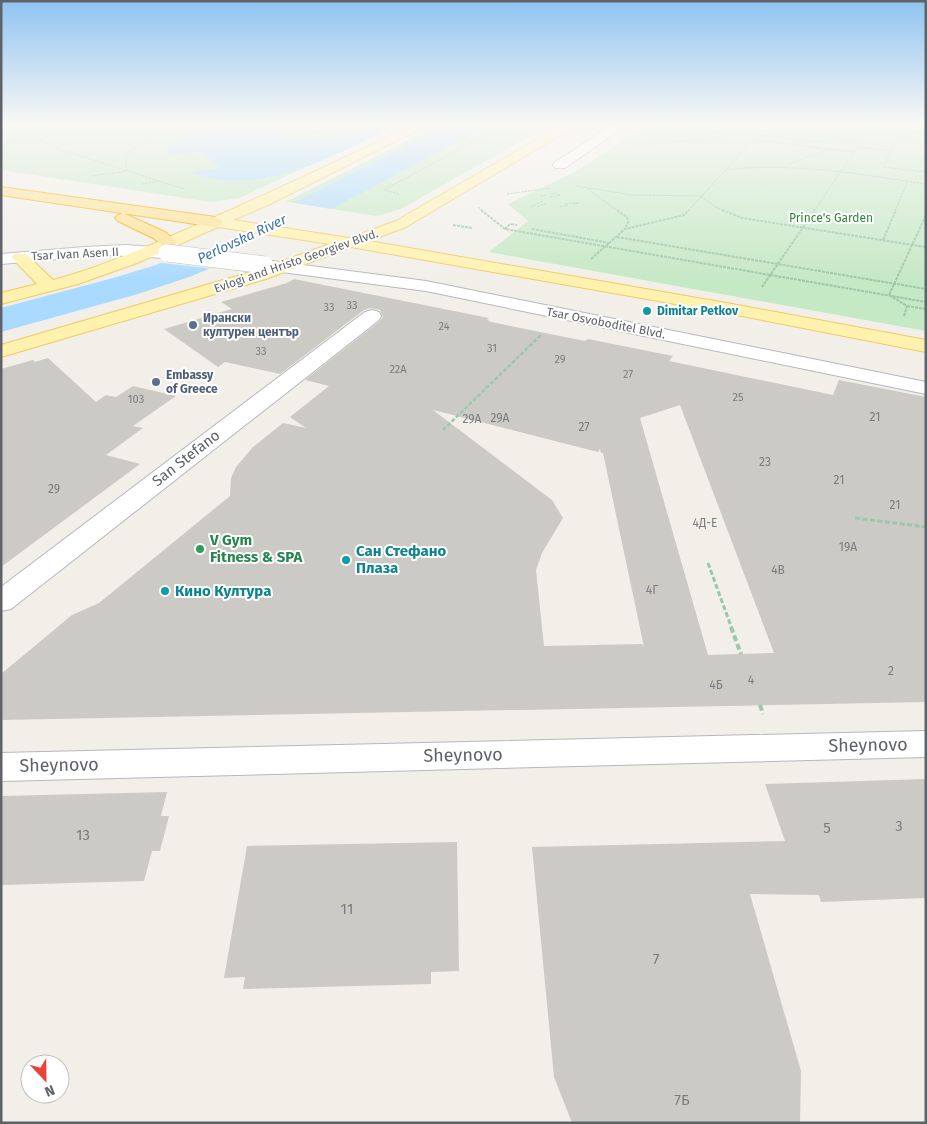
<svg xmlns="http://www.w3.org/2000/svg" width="927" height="1124" viewBox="0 0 927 1124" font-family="'Fira Sans',sans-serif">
	<rect width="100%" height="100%" fill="#f1efe8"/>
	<path fill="#c5e8c5" d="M1,125H397L239,198L211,202L1,170Z
		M439,125H549L401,209L376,216L285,202Z
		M646,125H926V331L489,252L528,221L508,204L575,172Z"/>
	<path fill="#aadaff" d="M231,125H276L284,138C305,145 350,136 369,127L368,125H397C326,158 269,197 188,173L220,168L201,151L169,156L167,147L190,135Z
		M448,125H489L262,246L192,276L138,294L1,332V308L113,278L156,265L217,239L301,199Z"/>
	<path fill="#f1efe8" d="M289,202L337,210L263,248L214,269L155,262L216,237Z"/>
	<path fill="#cccac5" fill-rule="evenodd" d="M294,279L489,318L487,320L491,322L585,341L588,339L673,356L669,361L833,395L839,380L926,397V702L1,720V674L72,615L99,603L230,496L231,478L236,467L253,447L283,423L306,428L290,417L329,386L305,380L380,321L383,317L380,310L371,308L364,310L280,374L225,362L218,367L164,329L232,309L221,302L287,283ZM680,405L774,653L708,655L640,418ZM433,410L598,452L600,449L601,453H603L644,647L642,644L544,646L536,570L542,553L563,518L552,500Z
		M48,358L96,402L106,395L116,397L133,386L176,396L133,426L143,428L106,455L140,464L1,567V369L33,360L35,362Z
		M926,779V898L821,902L819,895L750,894L801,1071L800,1123H572L554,1077L532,847L785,841L765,784Z
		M167,792L161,816H169L160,851H152L144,881L1,885V796Z
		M457,842L459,971L431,972V984L243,989L245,977L224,978L247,846Z"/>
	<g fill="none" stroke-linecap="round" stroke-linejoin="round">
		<defs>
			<path id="minor" d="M612,125H626L565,168H555L553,165L555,162Z
				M126,245L167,248L173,250L175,253L173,256L167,258L105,255L1,264V254L84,247Z
				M265,260L426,281L926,382V394L426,291L259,269L257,265L259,261Z
				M372,310L379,312L381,316L379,320L11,609L1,611V587L365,312Z
				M926,731V757L1,781V753Z"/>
			<path id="major" d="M413,125H428L268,205L233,220L349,238L396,221L562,125H576L574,127L406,227L369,241L732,304L926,340V352L732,314L351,247L266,279L1,357V345L254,271L330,244L218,227L137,263L78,284L1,304V293L37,284L14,260L12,257L14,254H26L53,280C98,268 142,249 185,230C262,197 337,161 413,125Z"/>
			<path id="highway" d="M1,187L215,217L220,219L223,222L220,225L215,227L1,195Z
				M123,213L165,232L177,242L175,245H163L153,238L118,221L115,218L118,215Z"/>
		</defs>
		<use href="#minor" stroke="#b5b8bc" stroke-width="2"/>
		<use href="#major" stroke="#f2c960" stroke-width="2"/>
		<use href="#highway" stroke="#f9ab00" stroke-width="2"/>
		<path stroke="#9cc7a9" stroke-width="1" stroke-dasharray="2.5 1" stroke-linecap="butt" d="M36,125L34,136L59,149L184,189
			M295,125L300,132H325
			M655,125L738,134
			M695,125L759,132
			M866,125L926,133
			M272,130L297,128
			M762,130L860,141
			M1,132L30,136
			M758,135L828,143
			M478,139L492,140
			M753,140L854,152
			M926,140L898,137L883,167L926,172
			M1,142L34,136
			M635,145L746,135
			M857,147L891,151
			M926,151L921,161L926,162
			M786,165L830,149
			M127,170L125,159C131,142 166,132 182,125
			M725,170C793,162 859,174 926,184
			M91,176L127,171
			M142,184L158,181
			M576,186L633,195L701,196L714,206L725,211
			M588,189L618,211
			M399,194L384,190L504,125
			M507,194L550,188
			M540,196L547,195
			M550,197L560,195L556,193L551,194
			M565,204L579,203L573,204
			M478,207L483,211
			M531,207L543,201
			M537,207L547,203
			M560,207L568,205
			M688,211L767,125
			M814,211L871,127
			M895,211L908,181"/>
		<path stroke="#9cc7a9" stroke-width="2" stroke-dasharray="3 1" stroke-linecap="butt" d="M481,210L505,229L926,302
			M617,210L627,217L628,222L625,229
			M722,210L742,218L926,247
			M453,225L472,228
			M505,229L510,224L517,225
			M532,229L610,243
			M617,237L926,289
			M883,240L896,210
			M591,259L625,229L684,215L689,210
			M762,287L815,210
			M907,306L926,309
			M904,316L907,306L889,295L926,215"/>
		<path stroke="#9cc7a9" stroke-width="2.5" stroke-dasharray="4 2" stroke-linecap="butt" d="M443,430L541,335"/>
		<path stroke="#9cc7a9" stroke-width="3" stroke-dasharray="5 2.5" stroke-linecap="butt" d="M855,518L926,527
			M708,563L732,629"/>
		<path stroke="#9cc7a9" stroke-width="4" stroke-dasharray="6 3" stroke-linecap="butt" d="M731,627L741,654
			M760,705L763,714"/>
		<use href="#minor" fill="#fff" fill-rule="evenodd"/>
		<use href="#major" fill="#fff2af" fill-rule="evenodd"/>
		<use href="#highway" fill="#fde293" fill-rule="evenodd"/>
		<defs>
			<path id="minor-bridge" d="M167,253L265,265"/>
		</defs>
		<use href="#minor-bridge" stroke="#b5b8bc" stroke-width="18" stroke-linecap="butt"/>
		<use href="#minor-bridge" stroke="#fff" stroke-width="17"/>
	</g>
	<linearGradient id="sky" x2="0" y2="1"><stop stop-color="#8fc3f1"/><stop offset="0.44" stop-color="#f9f8f5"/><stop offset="1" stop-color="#f9f8f5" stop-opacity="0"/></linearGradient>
	<rect width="927" height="282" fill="url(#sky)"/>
	<g fill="#0f9aa8" stroke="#fff" stroke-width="2">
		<circle cx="647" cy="311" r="5"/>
		<circle cx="346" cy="560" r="5"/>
		<circle cx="165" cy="591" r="5"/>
	</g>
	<g fill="#5c6f8a" stroke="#fff" stroke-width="2">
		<circle cx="193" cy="325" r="5"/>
		<circle cx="156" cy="382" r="5"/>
	</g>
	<circle fill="#2e9e5b" stroke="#fff" stroke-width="2" cx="200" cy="549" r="5"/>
	<g text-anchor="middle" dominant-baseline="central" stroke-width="4" stroke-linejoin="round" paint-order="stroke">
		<g font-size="11" fill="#7a7d7f">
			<text x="352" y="305">33</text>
			<text x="329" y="307">33</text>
			<text x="444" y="326">24</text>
			<text x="492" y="348">31</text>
			<text x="261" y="351">33</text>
			<text x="560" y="359">29</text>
			<text x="398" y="369">22А</text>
			<text x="628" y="374">27</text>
			<text x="738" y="397">25</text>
			<text x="136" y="399">103</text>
		</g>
		<g font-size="12" fill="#348238" stroke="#fff">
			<text x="831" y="218">Prince's Garden</text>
		</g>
		<g font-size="12" fill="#5f6368" stroke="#fff">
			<text transform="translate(75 254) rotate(-3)">Tsar Ivan Asen II</text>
			<text transform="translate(296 261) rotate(-19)">Evlogi and Hristo Georgiev Blvd.</text>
			<text transform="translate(606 323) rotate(11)">Tsar Osvoboditel Blvd.</text>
		</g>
		<g font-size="12" font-weight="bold" fill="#0d838f" stroke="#fff" text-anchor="start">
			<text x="657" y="311">Dimitar Petkov</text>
		</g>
		<g font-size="12" font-weight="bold" fill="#4e5e75" stroke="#fff" text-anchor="start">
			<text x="203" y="318">Ирански<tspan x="203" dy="14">културен център</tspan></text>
			<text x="166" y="375">Embassy<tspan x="166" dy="14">of Greece</tspan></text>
		</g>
		<g font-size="12" fill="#7a7d7f">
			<text x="875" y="417">21</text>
			<text x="500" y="418">29А</text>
			<text x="472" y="419">29А</text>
			<text x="584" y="427">27</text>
			<text x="765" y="462">23</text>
			<text x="839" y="480">21</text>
			<text x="54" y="489">29</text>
			<text x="895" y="505">21</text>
			<text x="705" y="523">4Д-Е</text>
			<text x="848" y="547">19А</text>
			<text x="778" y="570">4В</text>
			<text x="652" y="590">4Г</text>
			<text x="891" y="671">2</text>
			<text x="751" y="680">4</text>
			<text x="716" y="685">4Б</text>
		</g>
		<g font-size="14" font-style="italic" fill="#4174aa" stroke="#fff">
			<text transform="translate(242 239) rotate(-25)">Perlovska River</text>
		</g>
		<g font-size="15" fill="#5f6368" stroke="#fff">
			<text transform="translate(186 458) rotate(-38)">San Stefano</text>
		</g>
		<g font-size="15" font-weight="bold" fill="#27864d" stroke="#fff" text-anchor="start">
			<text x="210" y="540">V Gym<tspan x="210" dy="17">Fitness &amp; SPA</tspan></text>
		</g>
		<g font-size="15" font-weight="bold" fill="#0d838f" stroke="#fff" text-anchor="start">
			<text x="356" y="551">Сан Стефано<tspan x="356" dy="17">Плаза</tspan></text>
			<text x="175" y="591">Кино Култура</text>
		</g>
		<g font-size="15" fill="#7a7d7f">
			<text x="899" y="826">3</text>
			<text x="827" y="828">5</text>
			<text x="83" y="835">13</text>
			<text x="347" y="909">11</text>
			<text x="656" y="959">7</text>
			<text x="682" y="1100">7Б</text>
		</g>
		<g font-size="18" fill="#5f6368" stroke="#fff">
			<text transform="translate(868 745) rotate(-1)">Sheynovo</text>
			<text transform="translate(463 755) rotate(-1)">Sheynovo</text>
			<text transform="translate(59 765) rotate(-1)">Sheynovo</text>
		</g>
	</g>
	<rect width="927" height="1124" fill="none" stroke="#5f6368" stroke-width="5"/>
	<g transform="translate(45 1079) rotate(158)"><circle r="24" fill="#ffffff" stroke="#bfc1c3"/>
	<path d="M0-4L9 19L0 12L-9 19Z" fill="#ea4335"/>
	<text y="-8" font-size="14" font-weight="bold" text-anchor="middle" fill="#5f6368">N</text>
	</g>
</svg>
